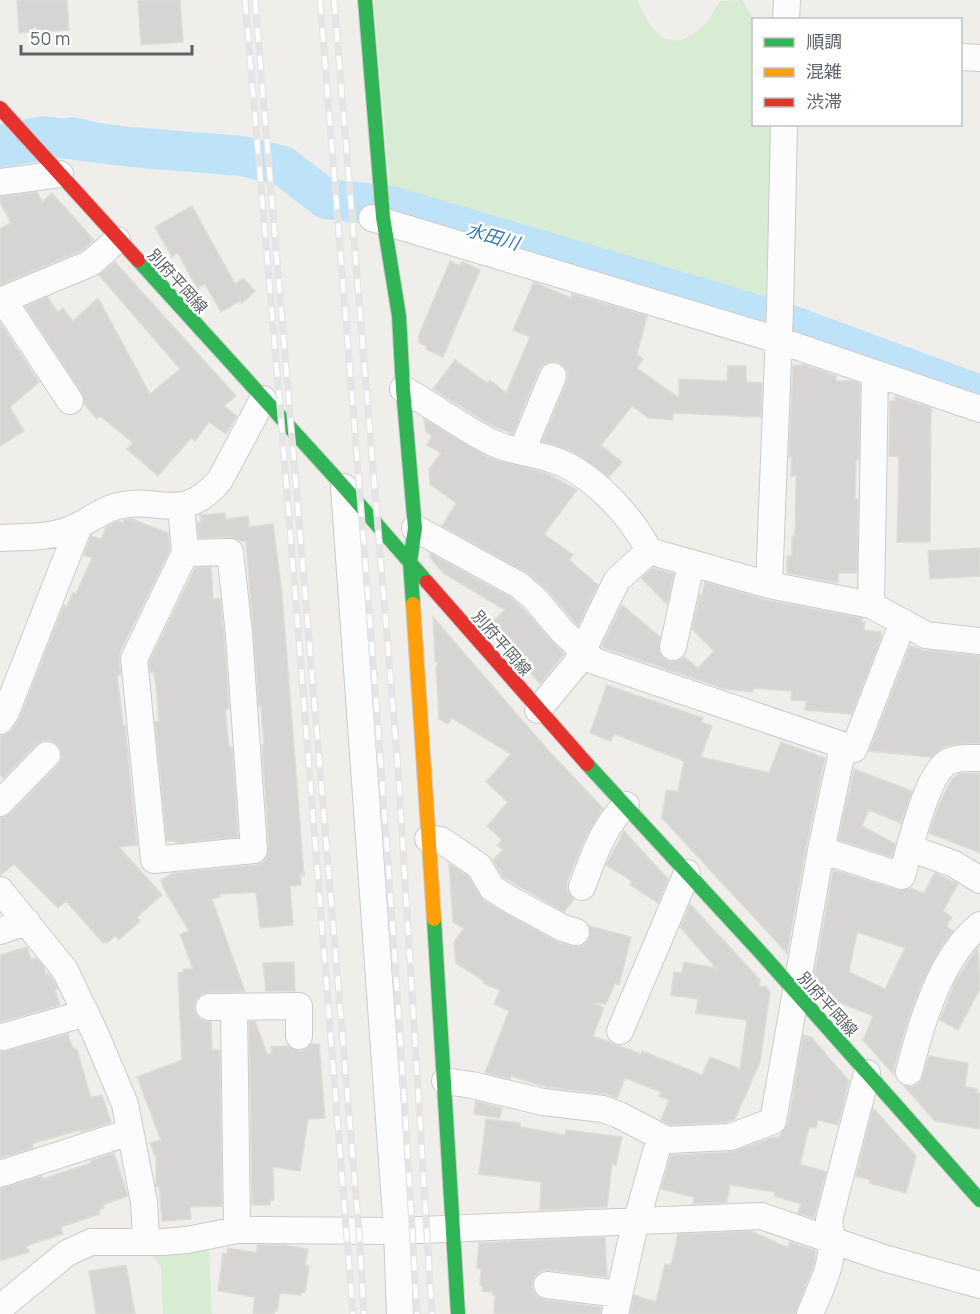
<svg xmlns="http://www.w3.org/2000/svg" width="980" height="1314" viewBox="0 0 980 1314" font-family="Manrope,'Noto Sans JP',sans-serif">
	<rect width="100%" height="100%" fill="#efeeea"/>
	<path fill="#d7ecd3" d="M374,0H637C652,35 670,58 705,24C711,18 715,8 721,1L742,0L754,19V124L774,125L768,309L534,239L391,200Z
		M209,1249L212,1314H163L161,1267L152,1255Z"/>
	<path fill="#bee3f9" d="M73,117L132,130L153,156L88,153L0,168V128Z"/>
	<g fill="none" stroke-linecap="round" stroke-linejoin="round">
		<path stroke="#bee3f9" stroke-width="40" d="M0,145L43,136L131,147L242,156L283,166L326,199L391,206L506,240L788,324L980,395"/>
	</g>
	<path fill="#d6d5d3" stroke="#dedcd8" stroke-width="1.5" fill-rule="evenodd" d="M17,0H67L69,30L19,33Z
		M138,0H180L183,42L141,45Z
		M37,192L42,202L52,193L94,240L83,250L0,285V229L11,223L0,202V197Z
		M192,206L235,284L243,278L255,291L242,303L240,301L221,312L205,284L197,288L178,253L172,257L155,227Z
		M450,261L460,266L462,262L480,270L443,357L426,349L427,346L419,343V335Z
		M115,262L236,396L224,406L237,416L226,434L209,422L195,441L191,438L158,476L127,449L133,443L100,416L97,419L84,404L82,393L25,307L47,297L58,312L63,308L73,321L98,298L150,394L180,369L99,275Z
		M534,282L571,298L572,294L647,316L637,354L643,359L637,368L679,398V379L727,381L728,366H746V382L762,383L761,417L673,413V420L649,418L632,406L601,445L622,462L609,477L573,452L542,441L567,381L568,373L565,367L559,362L550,361L544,364L539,370L513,434L489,424L433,389L455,360L487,383L490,380L506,393L530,337L513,330Z
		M0,323L39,382L10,407L24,431L0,446Z
		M793,365H805L836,376V381H853L860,384L859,460H856L855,499H858L857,573H838V583L787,573V556H792V536H795L796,476H791L792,457H789Z
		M895,396L931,408L930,542H897L899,457L889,456L890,401H895Z
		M424,419L487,457L546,473L577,490L544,534L573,555L569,560L598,585L578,626L546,589L529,574L442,526L456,503L430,484L429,469L441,453L427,445L432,436L426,432Z
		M225,513L226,519L248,516L249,527L273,524L282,594L304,875H300L301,885L290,886L293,925L260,928L256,892L220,894V897L212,899L245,992H209L202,994L196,999L194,1007L196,1014L201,1020L211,1022L212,1050H220L222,1206L190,1207L191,1219L162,1221L159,1185L156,1186V1158L150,1143L161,1140L137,1077L182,1060L178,973H183V969H193L180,934L189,931L164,889L161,880L173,873L256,865L263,862L267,857L269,850L262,745L264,744L261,706H259L246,541H240L230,537L199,538L197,523H201L200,515Z
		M132,519L168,533L170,550L120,652L119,660L121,675H117L123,725H125L137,845L119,847L162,895L137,917L140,921L119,940L115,936L107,943L105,941L103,943L66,901L58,908L14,864L0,875V818L11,813L58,765L62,758L61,750L57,744L50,740L42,741L36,745L3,778L0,774V736L7,734L12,730L20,717L64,605L67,607L73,592L76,594L92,558L84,555L91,536L101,539L106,527L118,521L123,523L124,520Z
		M980,548V576L930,579L928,551Z
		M430,553L510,597L524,610L564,654L540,684L489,625L505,610L443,573L430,557Z
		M211,567L213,599H220L224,635L229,709H225L229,747H232L238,837L176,843L175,841H167L155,722L159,721L156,684L153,671L150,672L149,662L195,568Z
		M653,568L674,574L667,604L641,578Z
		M705,582L766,600L862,618L861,622H865L864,630L881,632V638L852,714L805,710L806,701L791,700L792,691L753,688V692L725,689L601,647L622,605L660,637L659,651L663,658L670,662L677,661L684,657L698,668L714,651L692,629L700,594L702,596Z
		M433,617L546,748L603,808L586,836L567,882V890L574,899L564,912L503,877L493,860L503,850L497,845L502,840L487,826L508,802L486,782L511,754L452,718L448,724L439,719L436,667L438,663L435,661Z
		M910,646L924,650L980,656V743L951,745L942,748L931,757L869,751Z
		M607,685L703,718L701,722L712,726L701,757L769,773L781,742L825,758L806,847L787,953L662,818L666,790L678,791L684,761L614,734L611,741L590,733Z
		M854,769L912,791L901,823L869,810L862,826L895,844L892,857L838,840Z
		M980,773V853L929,833L940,802L952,779L959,774Z
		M624,831L668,879L658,903L630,885L632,881L606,865Z
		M449,864L468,876L484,901L558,942L572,946L579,947L586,943L590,936L589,926L631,937L619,985L615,983L606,1004L594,1003L604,1008L593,1036L641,1054L642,1051L702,1075L710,1057L740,1069L747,1020L696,1013L698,999L671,995L674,972L682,973L684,962L716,968L680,927L690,904L760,980L759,986L766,987L770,992L760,1062L735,1119L727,1122L670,1125L661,1120L669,1100L659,1096L661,1092L625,1078L617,1098L605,1094L546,1087L511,1076L510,1079L485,1073L509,1011L494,1004L500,990L483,983L484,981L456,963L454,942L464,928L453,922Z
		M833,870L898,890L910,888L924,893L935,873L958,884L943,911L952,917L946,926L953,931L941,947L920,987L905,1029L894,1068V1075L863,1040L873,1016L825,996L813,983ZM857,932L905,948L885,989L849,972Z
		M27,947L31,959L36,958L44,967L46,975L49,974L52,978L58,989L55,990L60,1005L0,1022V955Z
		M978,947L980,989L958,1030L940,1020L956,980Z
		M294,962L295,991H266L263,963Z
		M255,1021L267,1054L272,1053L271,1047L289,1046L300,1051L306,1049L311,1044H319L325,1118L308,1119L300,1171L273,1167L274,1200H270V1205H252L249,1022Z
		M68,1034L72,1047L77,1050L91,1098L102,1095L111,1122L81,1132L80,1130L37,1142L32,1144L33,1148L0,1158V1052L7,1051Z
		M803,1035L811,1037L849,1081L838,1125L818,1120L816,1128L809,1127L800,1164L826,1172L814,1218L798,1213L801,1204L774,1196L775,1192L730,1185L727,1202L693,1204L694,1197L661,1189L671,1155L731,1152L774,1137L778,1138L788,1124Z
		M929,1056L968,1063L965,1087L977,1089L976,1093H980V1129L935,1121L904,1086L912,1087L920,1082Z
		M476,1101L502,1108L500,1118L474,1114Z
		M873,1108L916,1156L906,1193L869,1183L870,1180L856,1176Z
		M486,1119L520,1123V1127L565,1135L566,1130L622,1137L616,1165L612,1164L607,1207L540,1210L541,1182L479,1174Z
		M114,1153L128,1196L103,1205L104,1208L99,1210L100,1214L61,1227L63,1234L26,1246L29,1252L0,1261V1189L42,1176L43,1179L91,1163L90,1161Z
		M751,1231L788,1248L790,1242L816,1251L814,1264L795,1314H630L634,1295L656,1302L665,1264L671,1265L678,1234Z
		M605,1237L607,1277L548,1270L541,1271L535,1276L532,1284L533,1291L538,1297L545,1300L601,1307L600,1314H494L495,1295H493V1292L482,1291L483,1286L480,1285L481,1269L477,1268L479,1243Z
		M257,1245H285L308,1249L305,1266H309L305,1293L301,1292V1295L280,1293L277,1311L275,1310L274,1314H253L255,1297L218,1291L223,1253L227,1254L228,1248L257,1253Z
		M126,1265L135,1314H96L89,1271Z"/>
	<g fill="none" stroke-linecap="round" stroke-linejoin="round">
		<defs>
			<path id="street" d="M786,20L787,0
				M960,57L980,58
				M784,124L780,309L769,585L871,605L926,635L980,641
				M0,182L60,174
				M372,218L778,340L980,409
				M3,300L70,401
				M0,301L91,263L117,240
				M403,389C434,406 462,428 493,443C511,451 532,453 551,459C590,471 631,515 649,551L769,585
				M522,451L553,376
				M344,487L397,1231L400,1314
				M181,506L185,553L134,659L154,860L254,850L239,634L230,552L185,553
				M415,528L519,585L535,599L563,632L594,661L854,749L903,622
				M0,538C22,537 47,538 69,530C85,524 98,512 114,507C158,494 181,526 220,480L263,399
				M871,605L875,374
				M673,647L691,564
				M538,710L576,664L617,580L649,551
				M0,721L6,712L79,526
				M0,803L47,755
				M428,839L441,840L479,866L492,888L511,900L563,928L576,932
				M910,848L954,864L980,880
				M821,850L902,876C909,851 926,774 948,762C957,757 970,758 980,758
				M582,887C593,858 603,826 626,805
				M0,890L65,970L95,1033L125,1104L144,1202L146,1240
				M0,931L27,922
				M209,1007L299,1006V1036
				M234,1007L237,1230
				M620,1031L687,873
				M3,1037L86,1013
				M909,1072C921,1024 940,957 980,925
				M445,1081L472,1085L543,1102L603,1109L619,1115L667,1140L730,1137L773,1121L821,850L843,747
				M0,1174L130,1132
				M547,1285L619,1294
				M0,1308L67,1253L91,1242H163L187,1240L237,1230L397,1231L761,1216L884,1258L980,1285
				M615,1314L632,1237L660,1138
				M810,1314C825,1277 837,1260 829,1220L867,1073"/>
			<path id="fast" d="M365,0L383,217L399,316L403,389L415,528L410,562L413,604
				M138,260L344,487L427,582
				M587,764L762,954L980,1200
				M434,919L458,1314"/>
			<path id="slow" d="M413,604L434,919"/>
			<path id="jam" d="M0,108L138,260
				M427,582L587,764"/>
		</defs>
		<use href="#street" stroke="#cbcbcb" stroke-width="28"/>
		<use href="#fast" stroke="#cbcbcb" stroke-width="16"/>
		<use href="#slow" stroke="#cbcbcb" stroke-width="16"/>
		<use href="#jam" stroke="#cbcbcb" stroke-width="16"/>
		<use href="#street" stroke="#fdfcfc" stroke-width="26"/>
		<use href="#fast" stroke="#30b455" stroke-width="14"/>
		<use href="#slow" stroke="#ff9f0a" stroke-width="14"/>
		<use href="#jam" stroke="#e5322d" stroke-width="14"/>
		<defs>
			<path id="rail" d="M245,0L281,418L353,1314
				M255,0L359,1231L364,1314
				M320,0C355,438 393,875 417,1314
				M334,0L398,768L432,1314"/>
		</defs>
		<use href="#rail" stroke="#e4e4e4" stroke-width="7"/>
		<use href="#rail" stroke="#fff" stroke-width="4.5" stroke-dasharray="14" stroke-linecap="butt"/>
	</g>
	<g text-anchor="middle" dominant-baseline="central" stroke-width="5" stroke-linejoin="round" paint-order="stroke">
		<g font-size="16" fill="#5e6369" stroke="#fff">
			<text transform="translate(178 281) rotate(48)">別府平岡線</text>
			<text transform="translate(502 643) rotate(49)">別府平岡線</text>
			<text transform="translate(828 1004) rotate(48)">別府平岡線</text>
		</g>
		<g font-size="18" font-style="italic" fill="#377bb4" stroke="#fff">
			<text transform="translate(493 236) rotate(16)">水田川</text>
		</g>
	</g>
	<rect x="752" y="18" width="210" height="108" fill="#ffffff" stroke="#bfc1c3" stroke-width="1.5"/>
	<rect x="764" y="38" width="30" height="9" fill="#30b455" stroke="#bfc1c3" stroke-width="1.5"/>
	<text x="806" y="48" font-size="18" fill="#5e6369">順調</text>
	<rect x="764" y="68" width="30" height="9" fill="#ff9f0a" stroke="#bfc1c3" stroke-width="1.5"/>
	<text x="806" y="78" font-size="18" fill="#5e6369">混雑</text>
	<rect x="764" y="98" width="30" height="9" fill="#e5322d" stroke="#bfc1c3" stroke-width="1.5"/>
	<text x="806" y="108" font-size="18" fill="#5e6369">渋滞</text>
	<path d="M21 45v9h171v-9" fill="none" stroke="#5e6369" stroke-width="3"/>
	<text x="30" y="45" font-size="18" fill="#5e6369" stroke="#ffffff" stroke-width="4.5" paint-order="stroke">50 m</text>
</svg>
